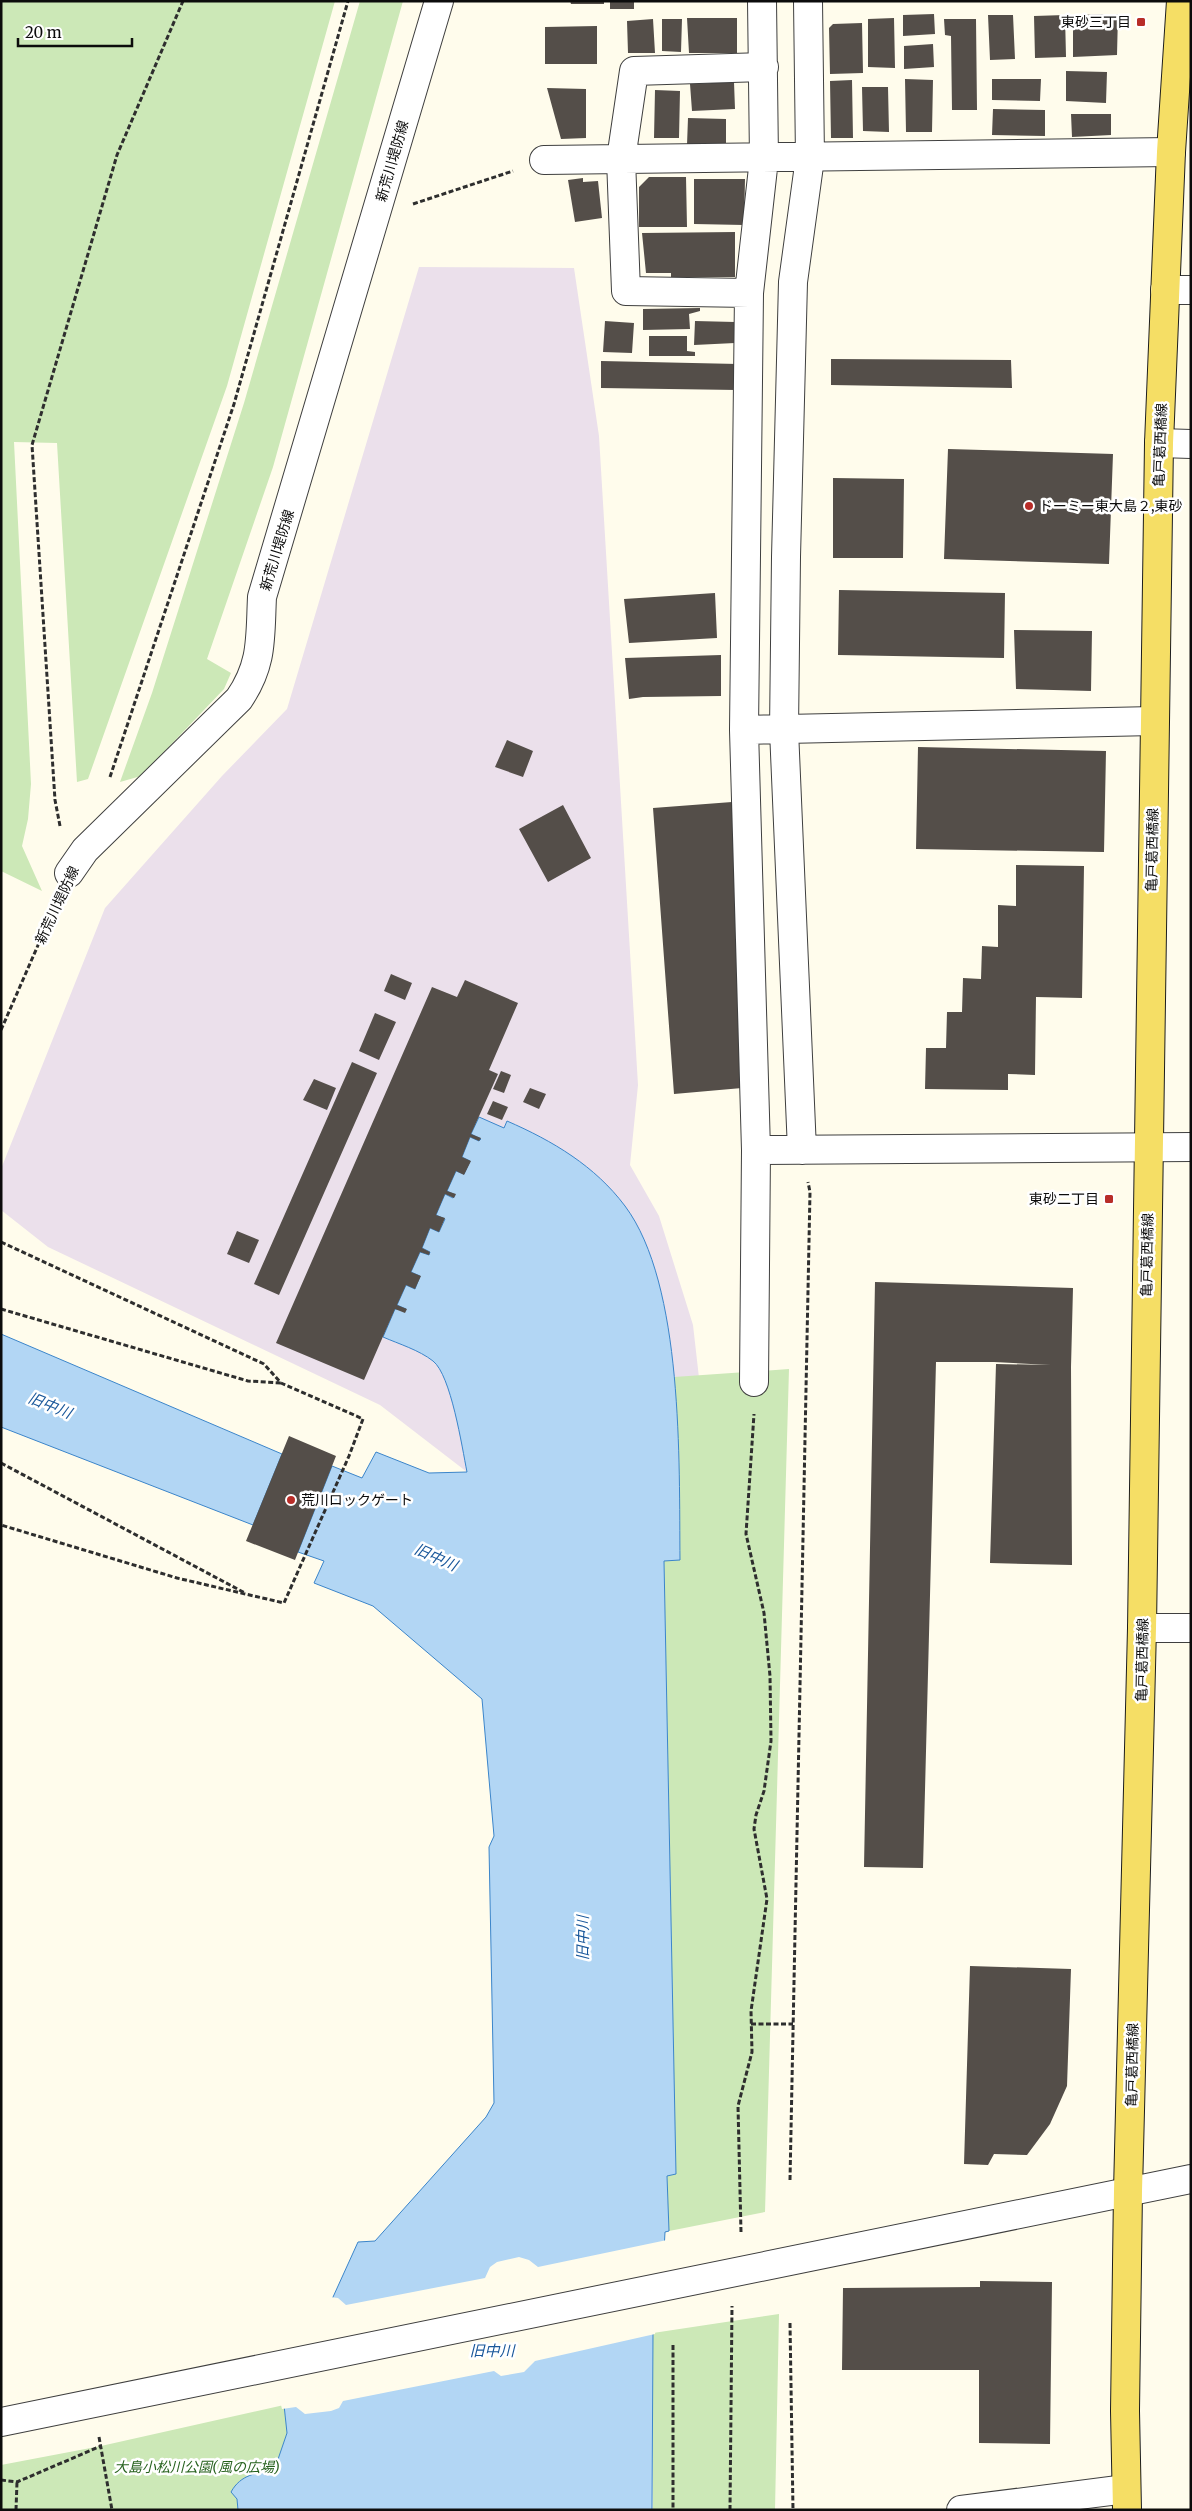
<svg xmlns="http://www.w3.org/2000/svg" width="1192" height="2511" viewBox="0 0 1192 2511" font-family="Merriweather,'Noto Sans JP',serif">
	<rect width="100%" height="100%" fill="#fffcec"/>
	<path fill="#ebe0eb" d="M419,267L574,268L599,436L638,1085L630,1165L659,1216L693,1325L708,1457L467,1472L380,1405L48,1247L1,1210V1169L105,908L222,776L287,709Z"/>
	<path fill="#cce8b7" d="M1,1H335L227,386L88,779L77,782L57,443L14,442L31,784L28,819L22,846L42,891L1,871Z
		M360,1H403L273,467L207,659L231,673L224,689L141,776L120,782L152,693L244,403Z
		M789,1369L765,2212L669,2231L667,2175L676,2174L664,1560H680L679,1453L674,1377Z
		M779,2314L775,2510H653V2333Z
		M284,2405L287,2433L275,2468L237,2499L238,2510H1V2465L101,2446Z"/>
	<path fill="#b2d6f4" stroke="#3b85ca" d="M479,1117L504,1128L507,1121C553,1141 595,1166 625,1206C684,1285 679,1463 680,1560L664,1561L676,2174L667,2176L669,2231L665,2232L663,2269L653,2333L652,2510H238L237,2499L231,2492C241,2474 256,2474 275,2468L287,2433L284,2405L358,2242L375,2241L486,2117L494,2103L489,1847L494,1836L482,1699L373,1606L314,1583L324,1561L298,1552L332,1466L362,1478L376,1452L429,1473L467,1472C462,1447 451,1375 433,1361C419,1350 399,1344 383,1337L395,1309H406L397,1305L406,1285L415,1289L420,1276L411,1272L420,1252L429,1255L430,1252L422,1248L430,1228L439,1232L445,1219L436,1215L445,1194L453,1198L455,1195L447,1191L456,1171L464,1174L470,1161L462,1157L470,1137L479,1141L481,1139L471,1134Z
		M1,1334L282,1454L253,1525L1,1427Z"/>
	<path fill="#fffcec" d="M667,2240L666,2269L655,2334L535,2361L524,2372L501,2376L494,2371L343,2401L339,2408L331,2411L305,2414L296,2407L282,2409L281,2405L292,2378L330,2297L338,2298L346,2305L485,2278L490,2267L497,2262L519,2257L529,2260L538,2267Z"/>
	<path fill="#544e49" d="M570,1H604V4H571Z
		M610,1H634V9H610Z
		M934,14L935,34L903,36V15Z
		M1118,14L1117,55L1073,57V15Z
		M988,15H1013L1015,59L990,60Z
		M1065,15L1066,57L1035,58L1034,16Z
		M687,18H737V53H689Z
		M894,18L895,68L868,67V19Z
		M653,19L655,53H628L627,21Z
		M662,19H682L681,52L662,51Z
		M944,19H976L977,110H952L951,36L945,35Z
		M862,23L863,73L830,74L829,28L833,24Z
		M597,26V64H545V27Z
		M933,44L934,67L904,69V46Z
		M1066,71L1107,72L1106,103L1066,101Z
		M905,79L933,80L932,132H906Z
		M992,79H1041L1040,101L992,100Z
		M852,80L853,138H831L830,81Z
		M734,82L735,109L692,111L690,84Z
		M862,87H888L889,132L863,131Z
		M547,88L586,89V138L561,139Z
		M655,90L680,91L679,138H654Z
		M993,109L1045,110V136L992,135Z
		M1071,114H1111V135L1072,137Z
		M688,118L726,119V146L687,145Z
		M649,177H686L687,227H639V187Z
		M583,178V182L598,181L602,218L575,222L568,180Z
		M694,179H745L744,225L694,224Z
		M735,232V277H671V273H646L642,233Z
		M700,308V311L689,314L690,329L643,330V309Z
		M605,321L634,323L632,353L603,352Z
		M695,321L735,322V343L694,345Z
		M649,336H687V351L695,352V356H649Z
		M831,359L1011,360L1012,388L831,385Z
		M601,361L738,364L737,390L601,388Z
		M948,449L1113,454L1109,564L944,559Z
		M833,478L904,479L903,558H833Z
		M839,590L1005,593L1004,658L838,655Z
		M715,593L717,638L629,643L624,599Z
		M1014,630L1092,631L1091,691L1016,689Z
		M721,655V696L643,697L629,699L625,658Z
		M507,740L533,751L523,777L495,767Z
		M918,747L1106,751L1104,852L916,849Z
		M732,802L742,1088L674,1094L653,808Z
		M563,805L591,858L548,882L519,829Z
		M1016,865L1084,866L1082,998L1036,997L1035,1075L1008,1074V1090L925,1089L926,1048H946L947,1012H962L963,978L981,979L982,946L998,947V905L1016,906Z
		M391,974L412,983L405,1000L384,991Z
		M465,980L518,1003L489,1070L498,1074L471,1134L481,1138L479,1141L470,1137L462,1157L471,1161L464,1175L456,1171L447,1191L456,1194L454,1198L445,1194L436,1215L445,1218L439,1232L430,1228L422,1248L430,1252L429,1255L420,1252L411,1272L421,1276L415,1289L406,1285L397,1305L407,1309L405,1313L395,1309L364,1380L276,1343L432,987L457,997Z
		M375,1013L396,1022L379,1060L359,1051Z
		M352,1062L377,1073L279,1295L254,1284Z
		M501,1071L511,1075L504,1093L493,1089Z
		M314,1079L336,1088L327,1110L303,1100Z
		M530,1088L546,1094L539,1109L523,1102Z
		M493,1101L508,1107L502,1120L487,1114Z
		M237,1231L259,1240L249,1263L227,1254Z
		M875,1282L1073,1288L1071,1367L1072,1565L990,1563L996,1364L1051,1365L994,1362H919H936L923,1868L864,1867Z
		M289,1436L336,1456L295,1560L246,1541Z
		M970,1966L1071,1969L1067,2086L1050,2124L1027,2155L994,2154L988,2165L964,2164Z
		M980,2281L1052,2282L1050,2444L979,2443V2370H842L843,2288L980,2287Z"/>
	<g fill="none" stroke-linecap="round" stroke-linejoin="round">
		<defs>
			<path id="minor" d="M544,160L1171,152
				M1165,290H1191
				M749,293L626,291L621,159L634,71L764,67
				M1159,443L1191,444
				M744,730L1154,721
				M69,873L85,850L239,699C263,664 260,638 262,597L439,1
				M756,1150L1191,1147
				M802,1150L784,730L786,557L793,282L810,158L808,1
				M754,1382L756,1150L744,730L749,293L764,159L762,1
				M1142,1628H1191
				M1,2422L1191,2179
				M961,2510L1126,2489"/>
			<path id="major" d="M1127,2510L1125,2411L1128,2191L1142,1628L1159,443L1171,152L1181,1"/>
		</defs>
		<use href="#minor" stroke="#3f3f3f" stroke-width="30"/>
		<use href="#major" stroke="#1d1d1d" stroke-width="30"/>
		<path stroke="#2e2e2e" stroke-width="3" stroke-dasharray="5 2.5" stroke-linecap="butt" d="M413,204L513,171
			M110,777L234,404L348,1
			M60,826L55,800L32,445L117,155L183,1
			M1,1030L56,904
			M1,1242L264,1364L281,1383L363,1419L349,1456L284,1603L177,1578L1,1525
			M1,1309L248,1381L281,1383
			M1,1463L245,1593
			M751,2024H793
			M790,2180L810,1192L808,1182
			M741,2232L738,2106L752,2052L751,2011L767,1899L754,1829L756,1815L764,1791L771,1741L770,1676L764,1613L746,1534L754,1414
			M790,2323L793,2510
			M673,2345V2510
			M99,2437L112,2510
			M1,2480L17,2482L101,2446
			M16,2510L17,2482
			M730,2510L732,2306"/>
		<use href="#minor" stroke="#fff" stroke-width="28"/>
		<use href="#major" stroke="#f5de65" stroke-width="28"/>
	</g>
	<g fill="#b82d28" stroke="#fff" stroke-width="2">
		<rect x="1136" y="17" width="10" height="10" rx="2.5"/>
		<circle cx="1029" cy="506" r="5"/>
		<rect x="1104" y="1194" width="10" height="10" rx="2.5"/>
		<circle cx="291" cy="1500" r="5"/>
	</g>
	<g text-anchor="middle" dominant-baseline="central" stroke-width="5" stroke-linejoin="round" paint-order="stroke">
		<g font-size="14" fill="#0c0c0c" stroke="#fff" text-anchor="end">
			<text x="1131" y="22">東砂三丁目</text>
			<text x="1039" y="506" text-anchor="start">ドーミー東大島２,東砂</text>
			<text x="1099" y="1199">東砂二丁目</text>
			<text x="301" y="1500" text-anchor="start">荒川ロックゲート</text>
		</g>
		<g font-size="14" fill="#0c0c0c" stroke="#fff">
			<text transform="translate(392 161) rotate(-74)">新荒川堤防線</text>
			<text transform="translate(1160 445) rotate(-88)">亀戸葛西橋線</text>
			<text transform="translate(277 550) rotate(-73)">新荒川堤防線</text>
			<text transform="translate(1152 850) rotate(-89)">亀戸葛西橋線</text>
			<text transform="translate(57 905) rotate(-65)">新荒川堤防線</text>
			<text transform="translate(1147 1255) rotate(-89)">亀戸葛西橋線</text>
			<text transform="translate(1142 1660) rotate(-89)">亀戸葛西橋線</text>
			<text transform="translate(1132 2065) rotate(-89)">亀戸葛西橋線</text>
		</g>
		<g font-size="14" font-style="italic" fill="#27621e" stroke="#fff">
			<text x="197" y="2467">大島小松川公園(風の広場)</text>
		</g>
		<g font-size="15" font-style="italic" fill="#19579a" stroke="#fff">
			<text transform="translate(50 1405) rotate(22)">旧中川</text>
			<text transform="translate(436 1557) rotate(24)">旧中川</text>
			<text transform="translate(582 1938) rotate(-90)">旧中川</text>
			<text x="492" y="2350">旧中川</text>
		</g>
	</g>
	<rect width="1192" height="2511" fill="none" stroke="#0c0c0c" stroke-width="5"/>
	<path d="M18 38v8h114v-8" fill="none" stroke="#0c0c0c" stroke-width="2.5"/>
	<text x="25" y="38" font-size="15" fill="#0c0c0c" stroke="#ffffff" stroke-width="4" paint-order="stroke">20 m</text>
</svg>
